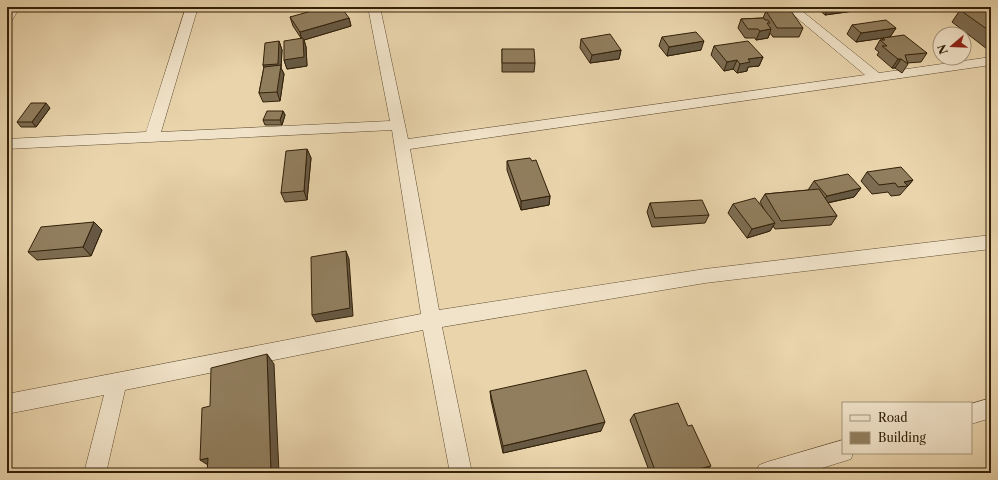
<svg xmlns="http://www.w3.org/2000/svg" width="998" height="480" viewBox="0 0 998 480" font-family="'Libre Caslon Text',serif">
	<rect width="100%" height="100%" fill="#e9d4ac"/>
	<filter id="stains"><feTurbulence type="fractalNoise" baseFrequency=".005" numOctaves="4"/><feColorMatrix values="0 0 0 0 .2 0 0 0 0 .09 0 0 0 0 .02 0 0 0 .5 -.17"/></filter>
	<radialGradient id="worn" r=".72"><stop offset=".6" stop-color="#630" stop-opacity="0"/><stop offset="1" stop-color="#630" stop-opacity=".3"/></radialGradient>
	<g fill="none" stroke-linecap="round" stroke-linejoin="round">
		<defs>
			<path id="minor" d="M8,7H20L11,22L7,23Z
				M186,7H198L161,132L390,121L368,7H380L408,139L865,75L784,7H797L879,73L991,57V65L410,149L439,310L705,269L991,235V249L705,283L442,327L472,473H450L423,330L125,390L106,473H84L104,395L7,414V394L421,314L392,130L7,149V139L146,132Z
				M991,398V418L971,424V404Z
				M843,440V453H853L851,459L806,473H756L759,465L767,462Z"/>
		</defs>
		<use href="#minor" stroke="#604d32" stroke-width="1"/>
		<use href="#minor" fill="#f1e3c9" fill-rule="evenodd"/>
	</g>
	<path fill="#7d6c51" stroke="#322009" d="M222,7H257V8L223,10Z
		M816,7H876L875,8L825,15Z
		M960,10H991V52L952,22Z
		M766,11L803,28L799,37H773L770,33L768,38L756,40L755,38H745L738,28L741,19L763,18Z
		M290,17L349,18L351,26L304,40L306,47L307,66L287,69L284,60L301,38L293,26Z
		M852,25L896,28L890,37L927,53L921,62L907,63L908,64L902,73L895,68H892L877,55L879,52L875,49L880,40H882L883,38H884L856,42L847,34Z
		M662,37L701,50L667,56L659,46Z
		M581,39L621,50L619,59L590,63L580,48Z
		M279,41L282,50L281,68L284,74L280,101L263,102L259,93L264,67L263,65Z
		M714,46L763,57L759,66L748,67L747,71L737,73L733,69L724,71L711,55Z
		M502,49L535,63L534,72H502Z
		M50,108L36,127H21L17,122Z
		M283,111L285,115L282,125H265L263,120Z
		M307,149L311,158L307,200L285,202L281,193Z
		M507,161H532L550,196L549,205L521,210L507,170Z
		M867,172L913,180L900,195L891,196L888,192L872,194L861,181Z
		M814,181L861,188L854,197L828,203L837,216L831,225L775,229L773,226L770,231L747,238L728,213L733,204L765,211L760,202L765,194L809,190H808Z
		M650,203L709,215L705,223L652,227L647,212Z
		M94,222L102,230L91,256L37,260L28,252Z
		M490,391L601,431L503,453L491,400Z
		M634,414L705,471L696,473H650L630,420Z"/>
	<path fill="#665842" stroke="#322009" d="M829,7H876L875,8L825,15Z
		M349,18L351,26L304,40L306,47L307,66L287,69L284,60L302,41L300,32Z
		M896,28L890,37L856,42L861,33Z
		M771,29L768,38L756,40L760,31Z
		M279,41L282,50L281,68L284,74L280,101L277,92L267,74L263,65Z
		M704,41L701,50L667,56L669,47Z
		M621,50L619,59L590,63L592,55Z
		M763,57L759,66L748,67L747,71L737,73L740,64L748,59Z
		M898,59H901L895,68H892Z
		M737,60L733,69L724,71L727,62Z
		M46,103L50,108L36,127L32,122Z
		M283,111L285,115L282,125L280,120Z
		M307,149L311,158L307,200L304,191Z
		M913,180L908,186L904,182Z
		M861,188L854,197L821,204L827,196Z
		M550,196L549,205L521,210V201Z
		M94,222L102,230L91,256L83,247Z
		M775,223L770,231L747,238L752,229Z
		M346,251L349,259L353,316L316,322L312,315Z
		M267,354L274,364L279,473H271Z
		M605,422L601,431L503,453V446Z
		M208,458L211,467L200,460Z
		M711,466L705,471L696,473H682Z"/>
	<path fill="#917e5e" stroke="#322009" d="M326,7H341L349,18L300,32L290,17Z
		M986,7L991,10V32L960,10Z
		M766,11H791L803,28H777Z
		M764,18L765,20H768L770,23H767L771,29L760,31L758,29H748L741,19Z
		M886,20L896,28L861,33L852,25Z
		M696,32L704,41L669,47L662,37Z
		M610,34L621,50L592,55L581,39Z
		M904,35L927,53L905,55L908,64L901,59H898L882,46H887L880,40H885L883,38Z
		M303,38L304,57L284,60V41Z
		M279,41L278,64L263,65L265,43Z
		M748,41L763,57L748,59L750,62L740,64L737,60L727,62L714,46Z
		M502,49H534L535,63H502Z
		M281,65L277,92L259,93L264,67Z
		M31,103H46L32,122H17Z
		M267,111H283L280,120H263Z
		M307,149L304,191L281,193L286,151Z
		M530,158L532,161L536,160L550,196L521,201L507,161Z
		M901,167L913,180L904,182L908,186L898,187L895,183L879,185L867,172Z
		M848,174L861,188L827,196L814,181Z
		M819,189L837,216L781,221L765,194Z
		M755,198L775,223L752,229L733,204Z
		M702,200L709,215L655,218L650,203Z
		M94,222L83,247L28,252L41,227Z
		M346,251L350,308L312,315L311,257Z
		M267,354L271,473H207L208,458L200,460L202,408L210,406L211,368Z
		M586,370L605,422L503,446L490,391Z
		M678,403L688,426L692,425L711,466L682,473H656L634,414Z"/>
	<rect width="998" height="480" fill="none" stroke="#e9d4ac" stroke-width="24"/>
	<rect x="8" y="8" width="982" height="464" fill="none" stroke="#322009" stroke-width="2"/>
	<rect x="12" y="12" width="974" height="456" fill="none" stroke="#322009"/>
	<rect x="842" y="402" width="130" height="52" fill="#f1e3c9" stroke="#a5957c"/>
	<rect x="850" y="415" width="20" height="6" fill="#f1e3c9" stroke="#a5957c"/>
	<text x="878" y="422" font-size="12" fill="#322009">Road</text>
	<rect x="850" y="432" width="20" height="12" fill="#917e5e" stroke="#a5957c"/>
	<text x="878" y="442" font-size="12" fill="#322009">Building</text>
	<g transform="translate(952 46) rotate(251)"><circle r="19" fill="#f1e3c9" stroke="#a5957c"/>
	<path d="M0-3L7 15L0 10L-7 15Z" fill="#8f2418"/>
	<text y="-6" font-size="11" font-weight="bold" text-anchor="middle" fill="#322009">N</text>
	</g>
	<rect width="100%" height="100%" filter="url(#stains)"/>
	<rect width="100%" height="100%" fill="url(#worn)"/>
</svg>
